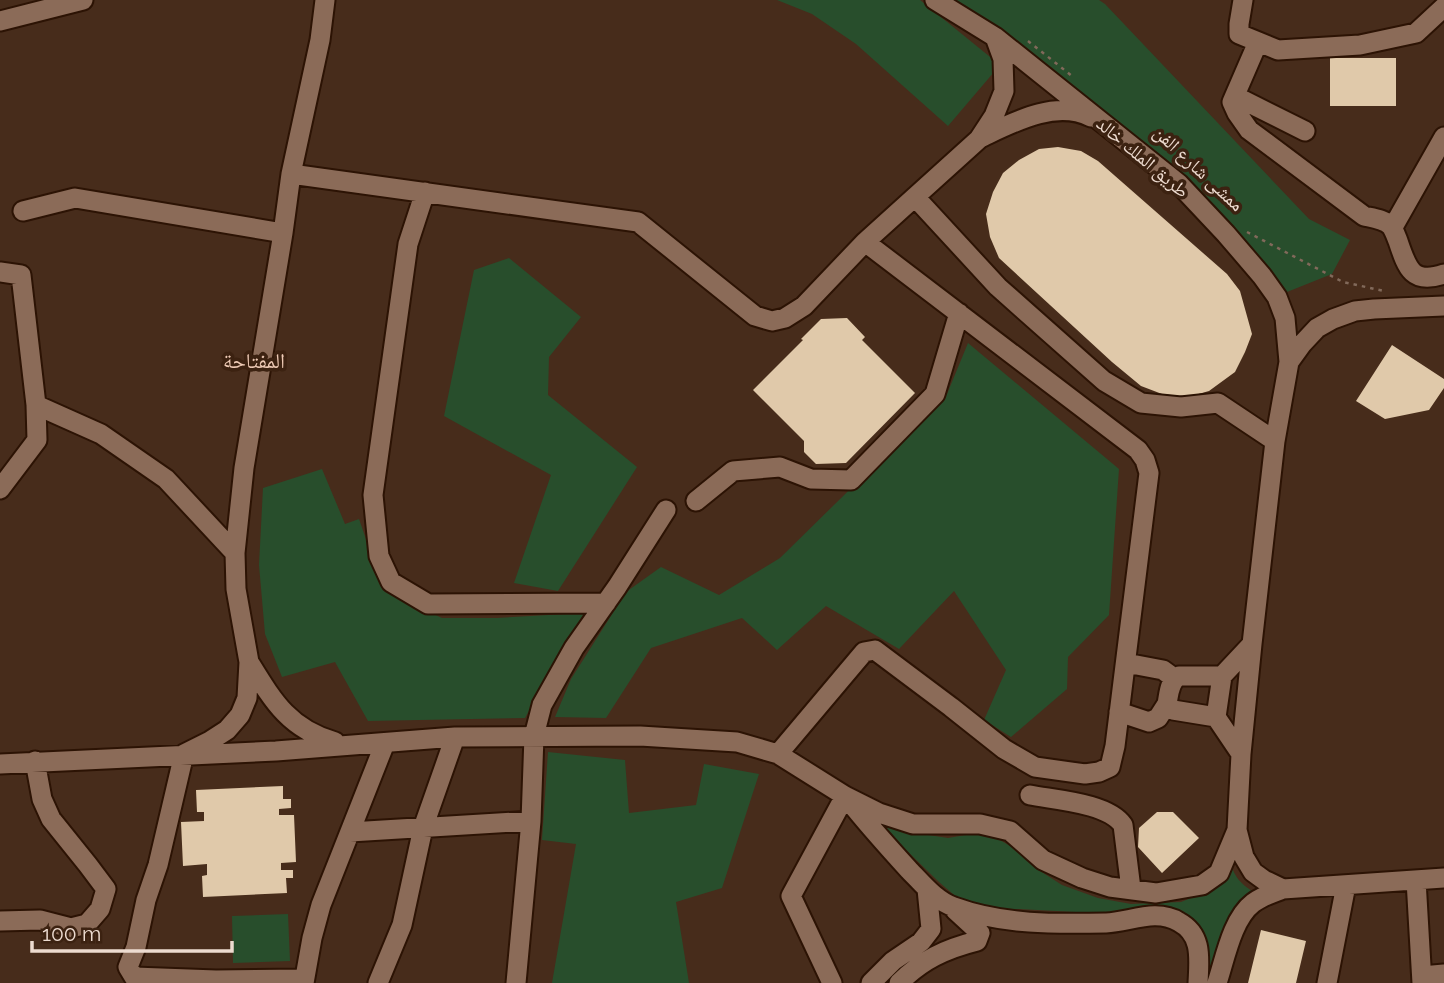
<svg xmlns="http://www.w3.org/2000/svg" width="1444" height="983" viewBox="0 0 1444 983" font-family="Raleway,'Noto Naskh Arabic',sans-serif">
	<rect width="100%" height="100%" fill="#472c1b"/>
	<path fill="#284e2c" d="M777,0H920L1000,65L948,126L856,44L812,14Z
		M946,0H1099L1105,4L1309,219L1350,240L1332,274L1282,294L1175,170L1031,53Z
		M509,258L581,317L549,357L548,395L637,467L558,591L514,583L551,475L444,416L474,270Z
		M968,343L1119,469L1109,615L1068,657L1067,689L1011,737L984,720L1006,670L954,591L899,649L826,606L777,650L742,618L651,648L606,718L555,717L571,679L626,592L661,567L719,595L780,558L947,394Z
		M322,469L345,524L359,519L384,591L442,618H497L584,613L525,718L368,721L335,662L282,677L265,634L259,565L263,488Z
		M548,752L625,760L629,813L696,805L704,764L759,774L722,888L676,902L689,983H552L576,844L542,840Z
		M873,818L909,832L948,838L971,834L993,836L1012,847L1037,869L1062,885L1098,898L1131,904L1181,902L1203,893L1231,865C1235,877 1241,884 1252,891L1245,898L1213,983H1204L1197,928L1127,913H1093L1019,909L991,911L960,900L939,882Z
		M288,914L290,961L233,963L232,916Z"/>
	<path fill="#e0c9aa" d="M1330,58H1396V106H1330Z
		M1058,147L1081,151L1098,161L1227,274L1240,291L1252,334L1245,352L1235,372L1209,391L1195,395L1179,396L1162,394L1141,386L1112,362L999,258L990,237L986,214L993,192L1003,173L1019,160L1039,149Z
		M847,318L865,337L862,340L915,393L846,463L816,464L804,452V441L753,390L803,340L801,339L821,319Z
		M1392,345L1444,379V388L1429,410L1385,419L1356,401Z
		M283,786V799H291V808L279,809V815H294L296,862L281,863V870H293V878H286L287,893L203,897L202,876L207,875V864L183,866L181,822L204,821V812H197L196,790Z
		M1157,812H1173L1199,838L1162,873L1138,847L1139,828Z
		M1261,930L1306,941L1296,983H1248Z"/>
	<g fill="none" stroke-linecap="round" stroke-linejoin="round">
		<defs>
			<path id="minor" d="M935,0L995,37L1179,184L1226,234L1262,276L1277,297L1285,318L1289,362
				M1243,0L1239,24V34L1278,50L1360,45L1416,33L1444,7
				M0,21L83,0
				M1258,42L1232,102L1237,113L1249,130L1364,216C1373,218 1384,219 1391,226C1394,230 1396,236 1398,241C1407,268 1412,285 1444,274
				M1235,96L1305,131
				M980,138C1012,123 1055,99 1091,117
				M291,174L638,222L755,316L772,321L785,318L804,306L865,242L979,139L994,116L1004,91L1003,59L995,37
				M425,192L408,244L373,495L379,556L391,582L428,604L606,603
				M915,197L998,287L1104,381L1141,403L1181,407L1218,403L1275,441
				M23,211L75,198L283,233
				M1393,227L1444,137
				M0,272L21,275L36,405L37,440L0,489
				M1444,306L1374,309L1355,311L1333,319L1317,328L1302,344L1289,362L1275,441L1252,644L1241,754L1237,830L1244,857L1253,872L1264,880L1283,889L1444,878
				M36,405L101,434L166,479L235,553
				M696,501L733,471L780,467L811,479L851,480L935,394L959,313
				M249,662C273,701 289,729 335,742
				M1126,663L1163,670L1174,678
				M1119,712L1149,722L1158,718L1167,704
				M1216,717L1173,710L1167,704C1169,694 1169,681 1179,676H1222
				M778,754L864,652L875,650L951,707L1004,749L1035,767L1085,774L1099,772L1110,767L1115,746L1149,473L1145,460L1138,450L865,242
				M1241,754L1216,717L1222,676L1252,644
				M0,764L276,751L455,737L640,736L737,742L778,754L845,796L879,813L913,824H980L1010,831L1043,860L1082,878L1110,887L1156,893L1202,885L1219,873L1237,830
				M1030,795C1056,800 1108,803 1123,825L1131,889
				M850,802C869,826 889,848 909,870C922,883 936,901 954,907C1003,925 1055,924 1106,923C1130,922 1156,908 1179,922C1203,935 1199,959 1198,983
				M350,832L531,821
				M1416,880L1422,983
				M0,921L40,920L71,928L87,924L100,909L106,889L88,865L51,819L42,799L35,761
				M1422,976L1444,974
				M216,980L134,977L128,967L136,947L146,900L158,865L184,754L210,741L227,730L240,715L247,698L249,662L236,589L235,553L244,468L283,233L291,174L320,40L325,0
				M215,983L216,980L304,979
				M304,983L312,938L321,905L385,743
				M378,983L402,925L423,828L455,737
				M516,983L531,821L534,736L542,705L574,648L617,587L666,510
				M832,983L791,896L845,796
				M871,983L893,961L921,942L931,929L927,889
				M899,983C922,960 945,949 977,941L980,933L955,910
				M1217,983C1225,959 1232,919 1253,903C1262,896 1273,893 1283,889
				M1327,983L1346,885"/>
		</defs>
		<use href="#minor" stroke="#2c1304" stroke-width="23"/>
		<path stroke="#81695a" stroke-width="2.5" stroke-dasharray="3.5 5" stroke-linecap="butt" d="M1028,41L1072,76
			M1247,232L1343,282L1384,291"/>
		<use href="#minor" stroke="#8b6b58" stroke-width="19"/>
	</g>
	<g text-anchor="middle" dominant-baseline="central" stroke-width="7" stroke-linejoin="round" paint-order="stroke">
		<g font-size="19" fill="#eddbd0" stroke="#3c2211">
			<text transform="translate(1143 157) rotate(40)">طريق الملك خالد</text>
			<text transform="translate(1199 168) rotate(43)">ممشى شارع الفن</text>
		</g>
		<g font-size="21" fill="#eecab5" stroke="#3c2211">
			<text x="254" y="360">المفتاحة</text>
		</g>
	</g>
	<path d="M32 941v10h200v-10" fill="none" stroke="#eddbd0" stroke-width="3.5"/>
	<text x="42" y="941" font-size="21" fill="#eddbd0" stroke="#3c2211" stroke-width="5" paint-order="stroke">100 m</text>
</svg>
